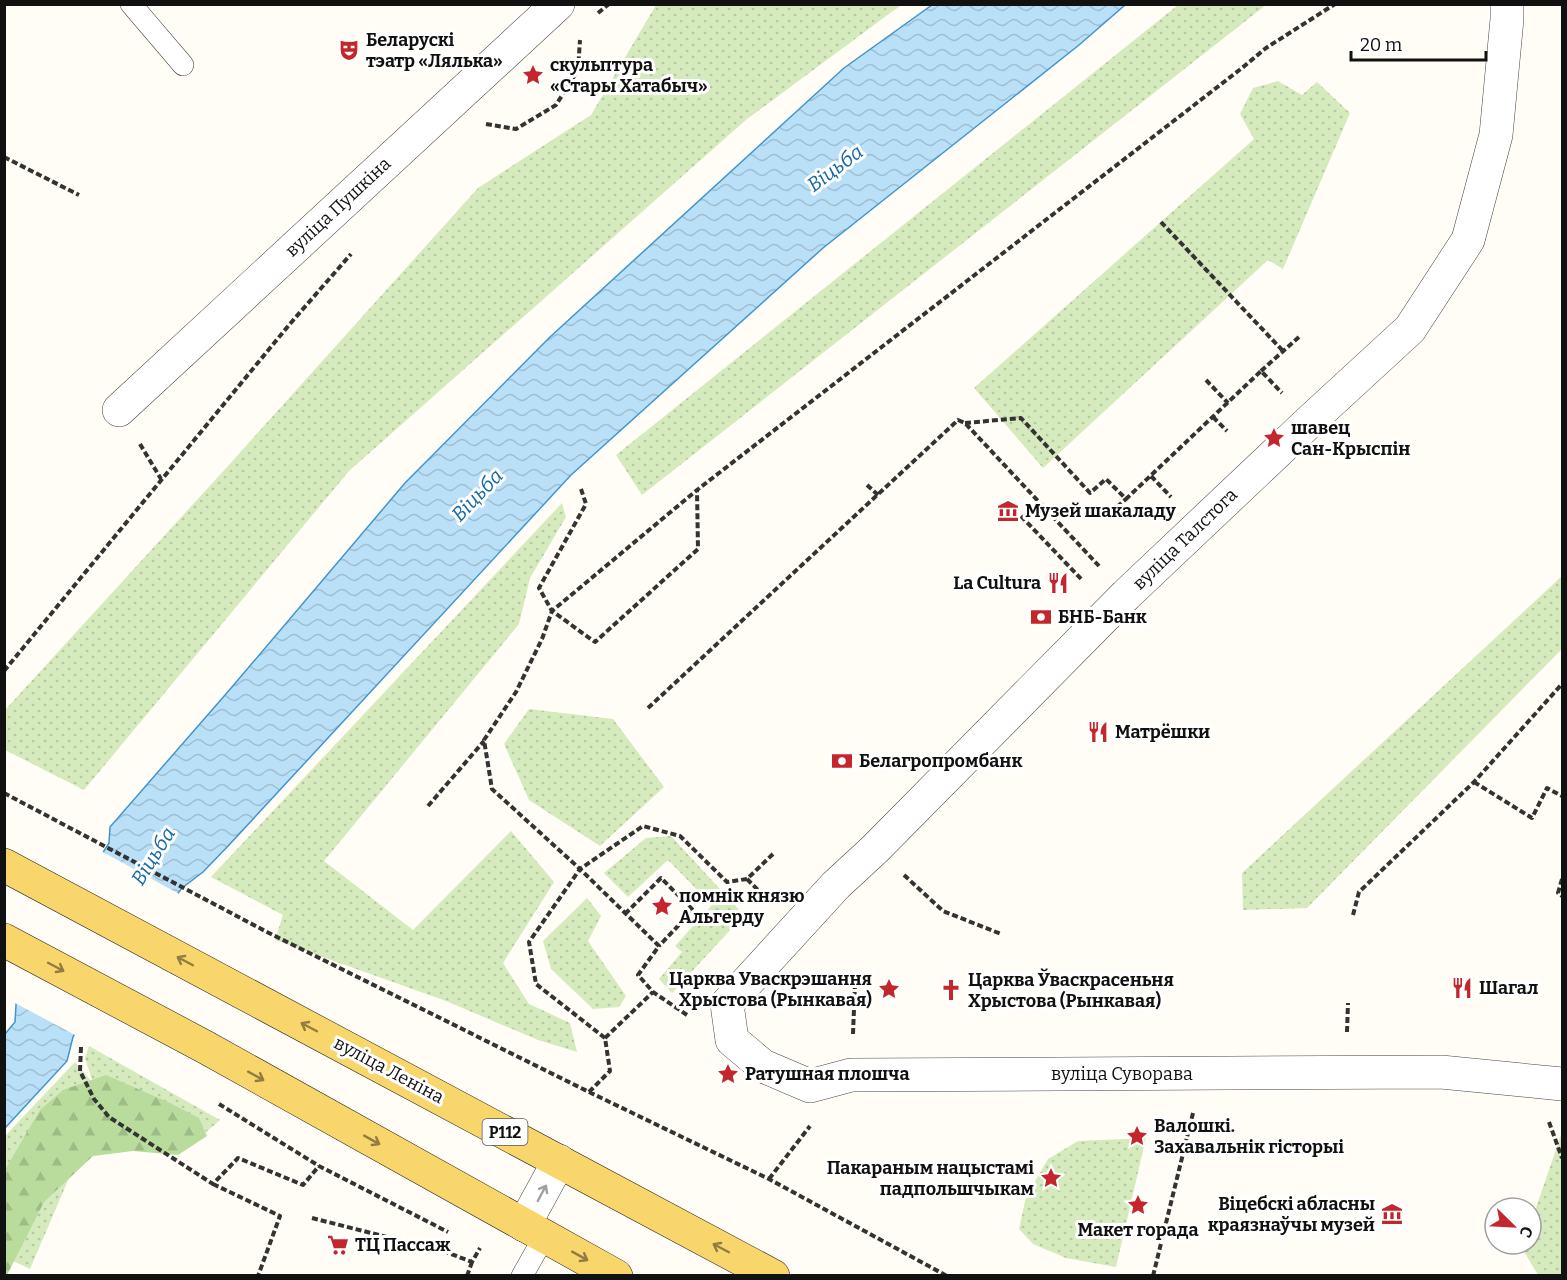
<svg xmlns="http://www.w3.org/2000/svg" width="1567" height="1280" viewBox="0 0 1567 1280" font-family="Bitter,serif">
	<defs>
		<pattern id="grass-dots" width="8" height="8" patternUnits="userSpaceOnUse" patternTransform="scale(1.5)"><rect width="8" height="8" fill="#d5ebbd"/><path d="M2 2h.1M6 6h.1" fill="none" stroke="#b6c8a1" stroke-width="1.8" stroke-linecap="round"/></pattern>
		<pattern id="forest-firs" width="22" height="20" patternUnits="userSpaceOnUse" patternTransform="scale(1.5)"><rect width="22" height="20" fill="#b9dc9c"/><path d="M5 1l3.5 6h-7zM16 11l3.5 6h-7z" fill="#9ebc85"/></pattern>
		<pattern id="water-waves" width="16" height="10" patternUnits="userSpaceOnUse" patternTransform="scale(1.5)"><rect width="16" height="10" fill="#b9e0f7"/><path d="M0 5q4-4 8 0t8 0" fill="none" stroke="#9ebfd3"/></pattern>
	</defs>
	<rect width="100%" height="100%" fill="#fffdf5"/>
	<path fill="url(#grass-dots)" d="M656,5H901L747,119L349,471L84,790L5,750V710L228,466L478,188L591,115Z
		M1178,5H1266L642,495L616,455Z
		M1278,81L1302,95L1317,82L1350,113L1283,269L1268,260L1043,468L974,388L1254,139L1240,114L1253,88Z
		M562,503L566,517L530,578L519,624L324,861L413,930L511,831L554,882L503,963L529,1004L570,1023L577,1052L538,1040L446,1001L275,940L283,915L211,877Z
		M1562,576V649L1307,908L1243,910L1242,873Z
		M529,709L613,719L664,787L600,846L529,800L504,744Z
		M671,836L744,915L672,993L659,979L682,952L675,946L712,905L668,860L628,897L604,873L646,838Z
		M587,898L601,916L588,941L626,996L619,1007L593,1009L551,969L543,941Z
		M89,1046L220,1120L191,1145L84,1143L30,1269L5,1257L4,1137L75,1062L93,1083L85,1058Z
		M1561,1135H1562V1275H1538L1522,1248L1523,1244H1531V1222Z
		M1146,1138L1116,1267L1066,1258L1033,1244L1019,1229L1026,1197L1048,1159L1078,1141Z"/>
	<path fill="url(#forest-firs)" d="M106,1075L170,1103L199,1118L207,1136L178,1155L133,1151L93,1156L44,1202L7,1275H5L4,1175L6,1168L40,1110L63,1090Z"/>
	<path fill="url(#water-waves)" stroke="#3f96cf" stroke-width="1.5" d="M932,5H1125L1079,45L823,248L571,475L229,845L203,872L182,888L81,1022L73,1037L67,1061L5,1128V1034L15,1022L17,989L109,843L110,827L232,687L405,483L550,337L844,68Z"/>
	<path fill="#fffdf5" d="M101,851L181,895L83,1024L77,1036L13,1002L14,988Z"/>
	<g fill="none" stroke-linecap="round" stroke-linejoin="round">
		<defs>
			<path id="lane" d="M131,4L183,65
				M522,1276L544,1237"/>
			<path id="street" d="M1507,4V19L1496,135L1468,240L1410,329L1310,421L1126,595L875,849L836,885L727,1004L732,1040L763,1066L810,1086L851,1075L1441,1072L1562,1084
				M119,410L558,4
				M524,1225L559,1161"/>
			<path id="primary" d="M4,865L773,1276
				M4,940L205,1047L616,1276"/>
		</defs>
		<use href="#lane" stroke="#444" stroke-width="22"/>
		<use href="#street" stroke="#444" stroke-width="34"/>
		<use href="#primary" stroke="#222" stroke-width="34"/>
		<path stroke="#333" stroke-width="4" stroke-dasharray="6 3" stroke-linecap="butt" d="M598,13L609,4
			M486,124L516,129L556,105L578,70L580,40
			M4,157L79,195
			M1161,222L1283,351
			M1261,371L1300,336
			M1206,380L1228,403
			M1213,417L1227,431
			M965,423L1021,418L1090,493L1106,479L1126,499L1261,371L1282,393
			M140,444L161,479
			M1151,476L1171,497
			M867,485L878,495
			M581,489L586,504L539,588L552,611L595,642L698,549L697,490
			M1117,507L1126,499
			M1021,516L1083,581
			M4,671L289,325L351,254
			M648,708L958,420L965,423L1099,566
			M1474,782L1532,818L1547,788L1562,796
			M4,793L267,932L589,1092L769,1179L947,1276
			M428,806L484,741
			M904,875L943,911L1001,934
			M747,879L768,900
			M1562,879L1558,893L1562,896
			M625,914L661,878L693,910L659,946
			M1353,915L1359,892L1474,782L1562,684
			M824,983L867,984
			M687,1015L653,992L638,975L659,946L580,869L492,789L484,740L516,692L542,639L552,611L697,490L1242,68L1266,48L1335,4
			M1347,1032L1348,1003
			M853,1034L855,984
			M605,1038L653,992
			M81,1047L80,1071L94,1099L109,1117L213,1184L238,1158L303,1185L319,1166
			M589,1092L610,1071L605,1038L536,984L529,942L580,869L643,826L680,836L727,882L747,879L775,852
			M219,1104L319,1166L448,1232
			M1549,1122L1562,1158
			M769,1179L810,1126
			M213,1184L280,1216L258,1276
			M312,1218L446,1252L472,1262L480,1248
			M467,1276L472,1262
			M1153,1276L1193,1113"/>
		<use href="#lane" stroke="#fff" stroke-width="21"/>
		<use href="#street" stroke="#fff" stroke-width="33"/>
		<use href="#primary" stroke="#f9d66b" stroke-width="33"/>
	</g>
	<defs><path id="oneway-shaft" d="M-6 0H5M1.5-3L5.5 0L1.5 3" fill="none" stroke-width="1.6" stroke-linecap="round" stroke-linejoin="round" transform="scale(1.5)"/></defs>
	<g stroke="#917d42">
		<use href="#oneway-shaft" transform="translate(185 961) rotate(-152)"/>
		<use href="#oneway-shaft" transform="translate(56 967) rotate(28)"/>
		<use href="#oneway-shaft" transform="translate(309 1027) rotate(-152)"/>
		<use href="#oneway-shaft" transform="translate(256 1076) rotate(29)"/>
		<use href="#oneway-shaft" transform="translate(372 1140) rotate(29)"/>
		<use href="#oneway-shaft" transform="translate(721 1248) rotate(-152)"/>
		<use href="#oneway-shaft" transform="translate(580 1256) rotate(29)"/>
	</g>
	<use stroke="#a0a0a0" href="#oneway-shaft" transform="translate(542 1193) rotate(-62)"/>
	<defs>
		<symbol id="theatre-bare" viewBox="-9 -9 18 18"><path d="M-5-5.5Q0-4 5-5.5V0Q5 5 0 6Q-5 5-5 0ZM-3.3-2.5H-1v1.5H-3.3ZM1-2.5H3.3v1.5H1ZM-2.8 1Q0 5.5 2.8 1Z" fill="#c4262e" stroke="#fff" stroke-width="2.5" paint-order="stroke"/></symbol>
		<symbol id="sight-bare" viewBox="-9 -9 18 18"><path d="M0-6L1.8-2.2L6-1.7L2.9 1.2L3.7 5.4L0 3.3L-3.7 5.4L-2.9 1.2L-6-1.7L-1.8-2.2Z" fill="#c4262e" stroke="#fff" stroke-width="2.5" paint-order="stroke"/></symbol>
		<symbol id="museum-bare" viewBox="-9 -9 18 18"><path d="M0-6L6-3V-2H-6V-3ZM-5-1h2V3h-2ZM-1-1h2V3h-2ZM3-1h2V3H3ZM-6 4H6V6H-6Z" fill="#c4262e" stroke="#fff" stroke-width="2.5" paint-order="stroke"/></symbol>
		<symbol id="restaurant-bare" viewBox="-9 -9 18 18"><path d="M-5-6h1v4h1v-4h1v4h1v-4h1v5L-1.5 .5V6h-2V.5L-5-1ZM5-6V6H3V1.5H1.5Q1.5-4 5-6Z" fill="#c4262e" stroke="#fff" stroke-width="2.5" paint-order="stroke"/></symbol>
		<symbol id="bank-bare" viewBox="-9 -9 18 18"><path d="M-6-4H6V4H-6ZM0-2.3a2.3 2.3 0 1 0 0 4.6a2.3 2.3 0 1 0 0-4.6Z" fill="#c4262e" stroke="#fff" stroke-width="2.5" paint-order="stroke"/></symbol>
		<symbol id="church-bare" viewBox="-9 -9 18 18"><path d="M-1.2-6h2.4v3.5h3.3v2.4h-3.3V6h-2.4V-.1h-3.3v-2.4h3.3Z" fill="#c4262e" stroke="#fff" stroke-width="2.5" paint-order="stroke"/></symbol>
		<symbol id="supermarket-bare" viewBox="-9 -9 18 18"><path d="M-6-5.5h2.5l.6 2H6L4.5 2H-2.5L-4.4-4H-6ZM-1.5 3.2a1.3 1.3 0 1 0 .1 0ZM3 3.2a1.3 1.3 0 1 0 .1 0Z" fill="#c4262e" stroke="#fff" stroke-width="2.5" paint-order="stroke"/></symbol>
	</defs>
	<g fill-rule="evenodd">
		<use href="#theatre-bare" x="334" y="35" width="30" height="30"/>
		<use href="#sight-bare" x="518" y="60" width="30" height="30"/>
		<use href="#sight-bare" x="1259" y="423" width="30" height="30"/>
		<use href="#museum-bare" x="993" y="496" width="30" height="30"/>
		<use href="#restaurant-bare" x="1043" y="568" width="30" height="30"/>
		<use href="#bank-bare" x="1026" y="602" width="30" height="30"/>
		<use href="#restaurant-bare" x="1083" y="717" width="30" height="30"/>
		<use href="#bank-bare" x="827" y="746" width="30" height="30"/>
		<use href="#sight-bare" x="647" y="891" width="30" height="30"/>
		<use href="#restaurant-bare" x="1447" y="973" width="30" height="30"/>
		<use href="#sight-bare" x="874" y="974" width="30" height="30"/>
		<use href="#church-bare" x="936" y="975" width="30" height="30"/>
		<use href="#sight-bare" x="713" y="1059" width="30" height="30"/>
		<use href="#sight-bare" x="1122" y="1121" width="30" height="30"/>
		<use href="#sight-bare" x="1036" y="1163" width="30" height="30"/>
		<use href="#sight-bare" x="1123" y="1190" width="30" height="30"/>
		<use href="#museum-bare" x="1377" y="1199" width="30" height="30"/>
		<use href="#supermarket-bare" x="323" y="1230" width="30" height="30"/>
	</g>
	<g text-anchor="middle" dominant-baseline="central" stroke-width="6" stroke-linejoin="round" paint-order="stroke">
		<rect fill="#fff" stroke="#585858" stroke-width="1.5" x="482.5" y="1119" width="45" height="26" rx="4.5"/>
		<g font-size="16" font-weight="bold" fill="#111">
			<text x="505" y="1132">Р112</text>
		</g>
		<g font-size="18" font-weight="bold" fill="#111" stroke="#fff" text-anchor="start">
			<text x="366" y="40">Беларускі<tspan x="366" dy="21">тэатр «Лялька»</tspan></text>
			<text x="550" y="65">скульптура<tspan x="550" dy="21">«Стары Хатабыч»</tspan></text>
			<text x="1291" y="428">шавец<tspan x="1291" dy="21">Сан-Крыспін</tspan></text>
			<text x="1025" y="511">Музей шакаладу</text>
			<text x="1041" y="583" text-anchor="end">La Cultura</text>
			<text x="1058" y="617">БНБ-Банк</text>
			<text x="1115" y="732">Матрёшки</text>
			<text x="859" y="761">Белагропромбанк</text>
			<text x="679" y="896">помнік князю<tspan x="679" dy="21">Альгерду</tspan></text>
			<text x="872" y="979" text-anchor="end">Царква Уваскрэшання<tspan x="872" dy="21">Хрыстова (Рынкавая)</tspan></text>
			<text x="968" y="980">Царква Ўваскрасеньня<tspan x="968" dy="21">Хрыстова (Рынкавая)</tspan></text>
			<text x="1479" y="988">Шагал</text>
			<text x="745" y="1074">Ратушная плошча</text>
			<text x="1154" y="1126">Валошкі.<tspan x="1154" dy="21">Захавальнік гісторыі</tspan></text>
			<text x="1034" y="1168" text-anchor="end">Пакараным нацыстамі<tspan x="1034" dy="21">падпольшчыкам</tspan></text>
			<text x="1375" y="1204" text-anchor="end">Віцебскі абласны<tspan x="1375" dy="21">краязнаўчы музей</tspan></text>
			<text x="1138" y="1230" text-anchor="middle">Макет горада</text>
			<text x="355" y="1245">ТЦ Пассаж</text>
		</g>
		<g font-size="18" fill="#111" stroke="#fff">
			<text transform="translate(338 207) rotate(-43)">вуліца Пушкіна</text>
			<text transform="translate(1185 539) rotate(-44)">вуліца Талстога</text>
			<text transform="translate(389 1070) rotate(28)">вуліца Леніна</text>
			<text x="1122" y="1074">вуліца Суворава</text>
		</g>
		<g font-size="20" font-style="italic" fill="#1768a6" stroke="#fff">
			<text transform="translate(835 168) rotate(-37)">Віцьба</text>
			<text transform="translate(477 495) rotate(-46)">Віцьба</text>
			<text transform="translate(153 856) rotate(-58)">Віцьба</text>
		</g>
	</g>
	<rect width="1567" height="1280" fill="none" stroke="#111111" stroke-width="12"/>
	<g transform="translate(1513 1226) rotate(114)"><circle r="28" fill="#ffffff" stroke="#a0a0a0" stroke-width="1.5"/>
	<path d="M0-4.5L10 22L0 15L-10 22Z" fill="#c4262e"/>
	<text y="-9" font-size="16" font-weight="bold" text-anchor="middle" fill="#111111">С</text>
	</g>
	<path d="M1351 51v9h135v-9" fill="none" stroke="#111111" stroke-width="3"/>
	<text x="1360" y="51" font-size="18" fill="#111111" stroke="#ffffff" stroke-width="4.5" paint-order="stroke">20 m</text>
</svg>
